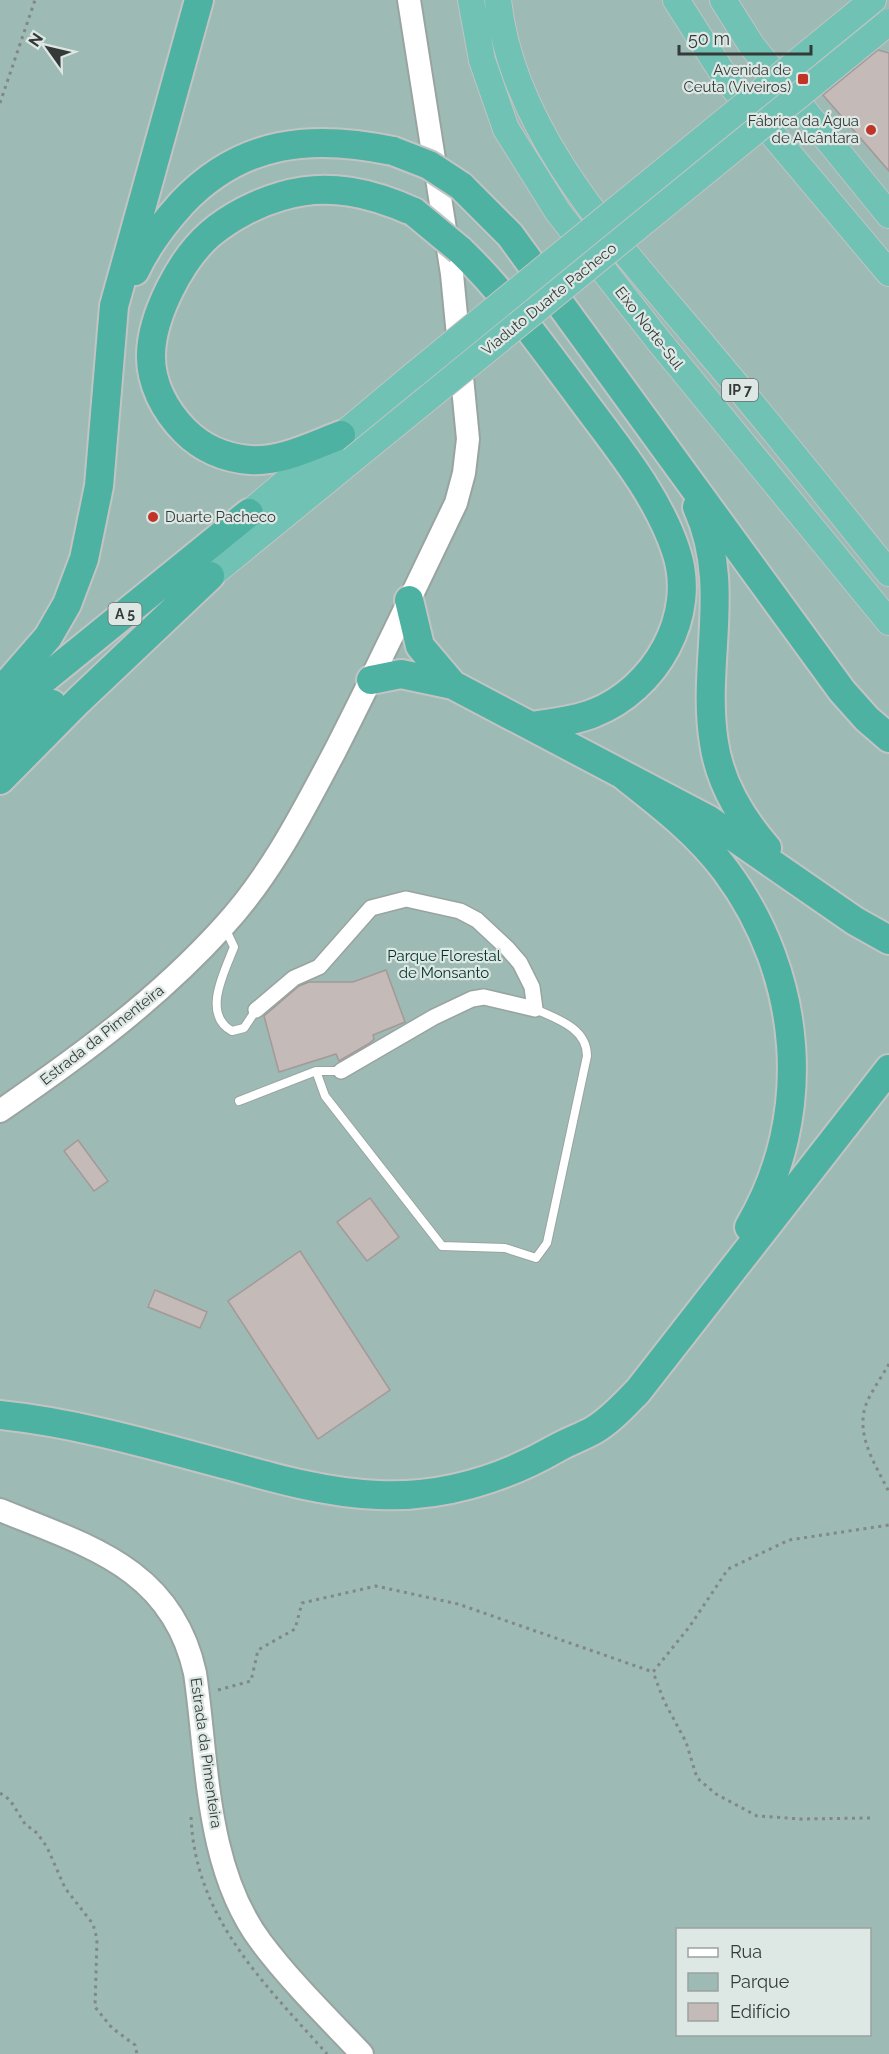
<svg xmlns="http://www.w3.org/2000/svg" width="889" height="2054" viewBox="0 0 889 2054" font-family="Raleway,sans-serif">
	<rect width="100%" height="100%" fill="#dde8e5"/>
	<path fill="#9dbab4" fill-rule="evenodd" d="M0,0H889V2054H0ZM678,1930H870V2034H678Z"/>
	<path fill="#c4bab8" stroke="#a49998" stroke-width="1.5" d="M878,50L889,53V171L823,95Z
		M386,970L405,1022L373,1035L374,1039L370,1043L339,1061L336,1054L279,1072L264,1016L299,986L309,982H353Z
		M78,1140L108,1181L94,1191L64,1151Z
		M370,1198L399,1237L367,1261L337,1222Z
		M300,1251L390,1390L318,1439L228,1301Z
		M155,1290L207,1312L200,1328L148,1307Z"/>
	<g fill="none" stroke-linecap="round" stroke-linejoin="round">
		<defs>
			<path id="service" d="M225,928L234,947C225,971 201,1014 232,1031L244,1028L256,1010
				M316,1071L325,1096L442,1246L505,1248L536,1258L547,1243L587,1056C587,1028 557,1019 535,1009
				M239,1101L316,1071H341"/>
			<path id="minor" d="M256,1010L294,978L319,967L371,908L406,899L460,911L477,920L507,948L520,963L532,987L535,1009L484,997L472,999L434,1017L341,1071"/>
			<path id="secondary" d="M0,1111C80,1056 158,999 223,927C271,875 302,813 335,751C377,669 416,586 456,503L464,473L468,439L452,274L409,0
				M0,1510C88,1546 172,1568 195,1673C208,1761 205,1867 261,1942C291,1982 328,2018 362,2054"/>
			<path id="trunk" d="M471,0L482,60L506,129L558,212L658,340L889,622
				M498,0C513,140 628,254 713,357C773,428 831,501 889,573
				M676,0L727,80L889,273
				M723,0L752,46L889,215
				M857,13L873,0
				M249,513L415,374
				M210,576L352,460"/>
			<path id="motorway" d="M461,186L510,235L842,691L867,719L889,738
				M460,250C505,293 541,345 578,394C613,442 657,493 676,551C698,616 655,689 594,713C575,721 552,723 532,726
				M135,271C147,245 163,224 182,203C242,140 312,134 393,151
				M341,435C312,446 281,462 250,460C225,458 202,448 185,431C165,411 150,383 151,354C152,315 181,259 210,234C230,217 257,203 282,196C328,182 372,193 414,212
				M697,507C733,586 701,663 714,743C720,784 741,818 767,848
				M409,600L420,646L453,685
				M371,680L401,674L453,685L709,820L855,921L889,940
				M0,692L48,637L67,604L84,559L99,486L114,306L199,0
				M0,715L249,513
				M0,747L52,704
				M623,775C660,804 698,833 726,871C803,975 815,1115 749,1227
				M0,780L77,702L210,576
				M0,1415C77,1423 152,1445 227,1465C277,1479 327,1493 378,1495C441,1498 503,1479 557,1448C569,1441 582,1437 594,1430C611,1420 624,1405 638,1391L889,1069"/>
		</defs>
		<use href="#service" stroke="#99a4a1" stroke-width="10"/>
		<use href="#minor" stroke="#99a4a1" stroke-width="18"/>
		<use href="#secondary" stroke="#99a4a1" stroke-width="26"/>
		<use href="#trunk" stroke="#c2c4c4" stroke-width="28"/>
		<use href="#motorway" stroke="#c2c4c4" stroke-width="32"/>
		<path stroke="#818886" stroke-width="3" stroke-dasharray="3 4.5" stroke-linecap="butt" d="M0,103L35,0
			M889,1364C882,1376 873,1389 867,1402C854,1433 875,1464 889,1492
			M218,1690L251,1681L258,1650L295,1629L302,1603L376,1586L458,1604L653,1672
			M0,1793L10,1800L25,1824L37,1833L47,1847L65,1888L93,1924L97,1939L95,2007L112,2028L135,2045L137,2054
			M191,1817C195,1918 264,1983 327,2054
			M870,1818L801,1819L757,1816L716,1794L697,1778L686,1742L664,1701L653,1672L690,1626L728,1569L789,1540L889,1525"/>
		<use href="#service" stroke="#fff" stroke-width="8"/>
		<use href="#minor" stroke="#fff" stroke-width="15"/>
		<use href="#secondary" stroke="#fff" stroke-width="22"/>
		<use href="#trunk" stroke="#70c2b4" stroke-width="26"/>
		<use href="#motorway" stroke="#4db2a1" stroke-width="28"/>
		<defs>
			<path id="trunk-bridge" d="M415,374L857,13
				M352,460L889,22"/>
			<path id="motorway-bridge" d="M393,151L429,165L461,186
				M414,212L460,250"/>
		</defs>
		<use href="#trunk-bridge" stroke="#c2c4c4" stroke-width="28" stroke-linecap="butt"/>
		<use href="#motorway-bridge" stroke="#c2c4c4" stroke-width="32" stroke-linecap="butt"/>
		<use href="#trunk-bridge" stroke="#70c2b4" stroke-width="26"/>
		<use href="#motorway-bridge" stroke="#4db2a1" stroke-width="28"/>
	</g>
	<g fill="#c13428" stroke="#dde8e5" stroke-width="2">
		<rect x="797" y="73" width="12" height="12" rx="3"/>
		<circle cx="871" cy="130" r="6"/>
		<circle cx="153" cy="517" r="6"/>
	</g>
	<g text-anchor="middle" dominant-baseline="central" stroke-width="4.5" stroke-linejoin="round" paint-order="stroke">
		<g fill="#dde8e5" stroke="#676e6d" stroke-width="1.5">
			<rect x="722" y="379" width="36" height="22" rx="4.5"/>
			<rect x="108.5" y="603" width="33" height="22" rx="4.5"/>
		</g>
		<g font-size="14" font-weight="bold" fill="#353a39">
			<text x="740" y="390">IP 7</text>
			<text x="125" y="614">A 5</text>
		</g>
		<g font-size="15" fill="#353a39" stroke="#dde8e5" text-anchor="end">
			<text x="791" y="70">Avenida de<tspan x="791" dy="17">Ceuta (Viveiros)</tspan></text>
			<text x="859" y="121">Fábrica da Água<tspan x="859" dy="17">de Alcântara</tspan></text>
			<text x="165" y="517" text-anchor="start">Duarte Pacheco</text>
		</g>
		<g font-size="15" fill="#353a39" stroke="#dde8e5">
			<text transform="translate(549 299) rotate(-39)">Viaduto Duarte Pacheco</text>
			<text transform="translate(649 328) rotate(52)">Eixo Norte-Sul</text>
			<text transform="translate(102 1035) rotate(-38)">Estrada da Pimenteira</text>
			<text transform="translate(206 1753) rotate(82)">Estrada da Pimenteira</text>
		</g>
		<g font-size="15" fill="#03322b" stroke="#dde8e5">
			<text x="444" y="956">Parque Florestal<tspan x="444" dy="17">de Monsanto</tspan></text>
		</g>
	</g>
	<rect x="676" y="1928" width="195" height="108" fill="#dde8e5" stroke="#9aa2a0" stroke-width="1.5"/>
	<rect x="688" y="1948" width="30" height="9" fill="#ffffff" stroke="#9aa2a0" stroke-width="1.5"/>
	<text x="730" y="1958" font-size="18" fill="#353a39">Rua</text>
	<rect x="688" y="1973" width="30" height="18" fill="#9dbab4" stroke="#9aa2a0" stroke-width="1.5"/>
	<text x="730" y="1988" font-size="18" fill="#353a39">Parque</text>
	<rect x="688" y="2003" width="30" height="18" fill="#c4bab8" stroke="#9aa2a0" stroke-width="1.5"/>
	<text x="730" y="2018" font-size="18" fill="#353a39">Edifício</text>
	<g transform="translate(48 48) rotate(304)" stroke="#dde8e5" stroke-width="4.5" paint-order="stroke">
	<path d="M0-4.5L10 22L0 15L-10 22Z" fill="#353a39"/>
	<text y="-9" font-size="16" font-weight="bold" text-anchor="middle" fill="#353a39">N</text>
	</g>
	<path d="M679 45v9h132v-9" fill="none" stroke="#353a39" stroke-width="3"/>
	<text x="688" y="45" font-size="18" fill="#353a39" stroke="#dde8e5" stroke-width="4.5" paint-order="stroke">50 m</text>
</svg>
